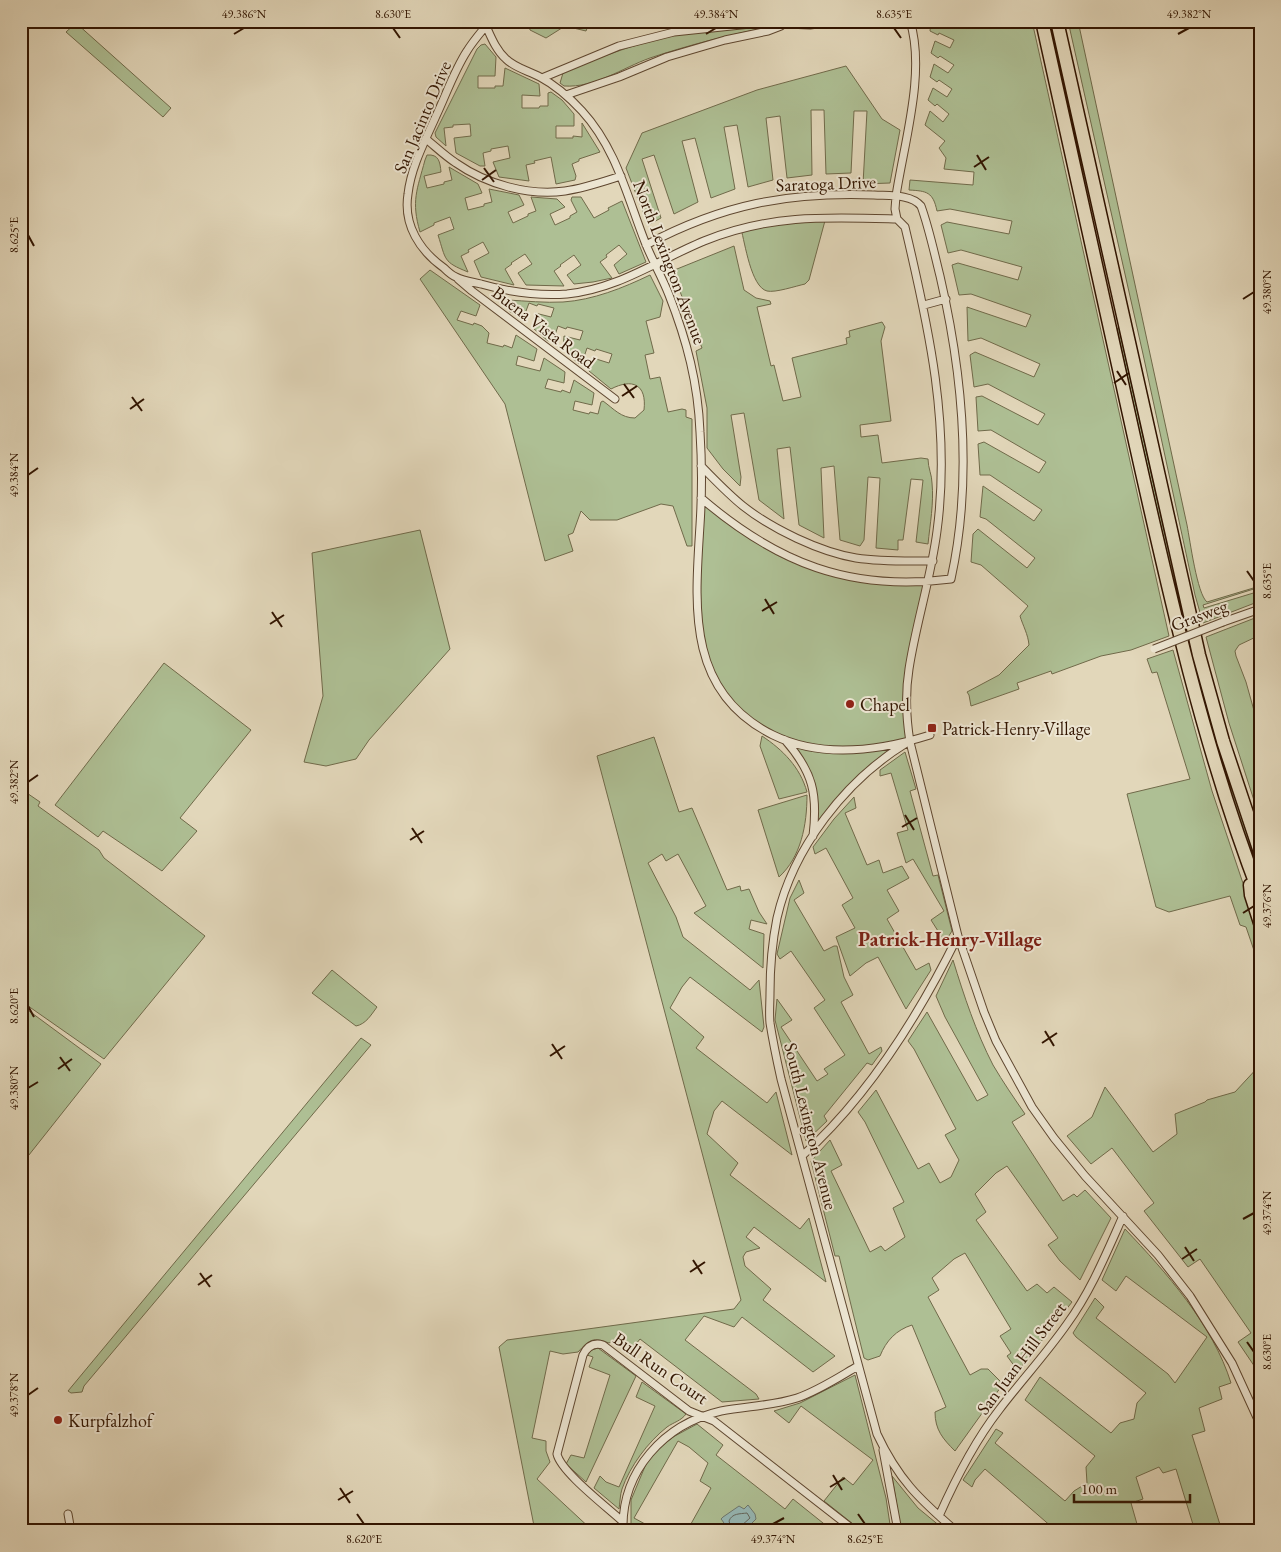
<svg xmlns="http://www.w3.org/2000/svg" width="1281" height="1552" viewBox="0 0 1281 1552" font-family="'EB Garamond',serif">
	<rect width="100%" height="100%" fill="#e2d7ba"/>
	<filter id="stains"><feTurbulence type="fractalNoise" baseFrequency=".004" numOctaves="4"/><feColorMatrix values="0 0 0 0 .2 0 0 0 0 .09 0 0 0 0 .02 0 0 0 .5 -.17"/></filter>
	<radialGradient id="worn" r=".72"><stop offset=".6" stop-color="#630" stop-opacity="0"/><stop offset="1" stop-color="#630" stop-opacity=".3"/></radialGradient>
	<path fill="#aebf94" stroke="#706a4a" d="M528,21H590L586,31L565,26L546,38L530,30Z
		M931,21H941L947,24L948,21H1032L1169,636L1131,650L1101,656L1052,674L1051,671L1017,683L1019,689L971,706L969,695L967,692L999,675L1029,645C1028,634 1023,626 1020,616L1028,606L981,565L971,562L973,534L978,529L1027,568L1035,558L986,519L980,517L983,486L1034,521L1042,510L990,475H980L978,444L984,442L1039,473L1046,462L991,430L978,431L976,397L982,396L1038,425L1045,414L988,384L974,387L970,355L975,352L1034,377L1040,364L981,338L968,341L967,307L1026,327L1031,315L971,294L959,295L952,265L958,263L1018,280L1022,267L961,250L948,253L941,225L947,222L1009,234L1012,221L950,209L937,211C933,192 927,191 909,190L910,180L973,185L974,172L944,169L946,158L939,148L945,141L925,125L930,111L943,122L949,114L937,104L935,106L928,100L933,88L947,97L952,89L939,80L937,82L930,77L934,64L948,73L954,65L940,56L938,58L931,53L935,41L950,48L954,40L939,33L938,35L930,31Z
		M1048,21H1051L1082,159L1079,160Z
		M1068,21H1078L1187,525C1190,540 1197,594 1207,602L1260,586V587L1203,605L1204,608L1260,591V601L1203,623L1195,595L1143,354Z
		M76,23L171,108L163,117L66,32Z
		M768,26L769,27C728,35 689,45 650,58C622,68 595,88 564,86L560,83L563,73C599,57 634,44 672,36C703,29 736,28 768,26Z
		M485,44L496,57L495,76H478V88H495V86H503L505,68L539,84L540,96L522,95V108H539L540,106H548V93L551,92L562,100L574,114V126H556V138H573V136L582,137V123L600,152L579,159V161L572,164L576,176L575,180L556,184L551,157L534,161L535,163L526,165L529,181L499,177L493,162L510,158L508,146L491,149V151L483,153L485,166H480L456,153L454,138L471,136L470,124L453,125V127L444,128L446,146L436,137L435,133L477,49L481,45Z
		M846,66L882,119L900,130L890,183L863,184L867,111H854L851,173L826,174L824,110H811L812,175L787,178L780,116L766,118L773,180L748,187L737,125L724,127L735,189L711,198L695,138L682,141L698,202L674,214L654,155L642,159L661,218L648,225L626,168L642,133L757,90Z
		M427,155C439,154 440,162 441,172L424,176L427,188L444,184V182L452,180L449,167L478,184L482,193L465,198L468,210L484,206V204L492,202L489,189L519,195L524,205L508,212L513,223L528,216V214L536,211L531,197L557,199L565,207L550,214L555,225L570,218V216L577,212L571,200L572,197H581L594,218L609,210L608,208L622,201L646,262L619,274L614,265L627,254L619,245L606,255L607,257L600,262L612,278L593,282L574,284L567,275L581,265L574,255L560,265L561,266L554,271L564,286L526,285L518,273L532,264L525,254L511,263L512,264L505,269L514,285L481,277L474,261L489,253L483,242L468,250L469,252L461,256L468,272C443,262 446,260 438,235L454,229L450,217L434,223V225L420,232C411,201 417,190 425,160Z
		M826,217L809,280L805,284C796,286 775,293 767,291C751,287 745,243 741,229Z
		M734,246L744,290L756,298L770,301L771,304L757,307L771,366L774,365L783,401L801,397L792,358L847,344L846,338L850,337L849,331L882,322L885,327L881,341L891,421L860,425L861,437L878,435L882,463L921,458L928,459C928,468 932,475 932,483C934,503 930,524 928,544L916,542L923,480L911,479L903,540H898V550L876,548L880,478L868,477L864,540L860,546L840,540L834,466L821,468L824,538L799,525L790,447L777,449L784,519L759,500L744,413L731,415L741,477L740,486L723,469L707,448V408L696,351L702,348L672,271Z
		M430,270L480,305L476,316L461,311L457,320L473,325L474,323L482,326L489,333L487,343L503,347L504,345L512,348L516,335L537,349L534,361L518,356L516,365L540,371L544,358L565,372L564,383L548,379L545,388L561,392L562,390L570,393L574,380L594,393L592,405L575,401L573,410L589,414L590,412L598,414L601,402L603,401C614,409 621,418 635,418L644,410C647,384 632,378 611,389L589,371L593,358L609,363L612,354L596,349L595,351L587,348L583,360L579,364L563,349L564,336L580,340L583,331L567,327L566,329L558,326L554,338L548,341L533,328L535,313L551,317L554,308L538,304L537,306L529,303L523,319L509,311L504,303L505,300H508C526,301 545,303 563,302C593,300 623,288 650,275L663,301L660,317L646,321L654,353L645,355L650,379L660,377L668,412L682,409L686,410V417L692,419V546H687L673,506L661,504L617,520H590L581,511L573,533L568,535L573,551L545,561L505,404L420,279Z
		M1117,328L1119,329C1160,511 1196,694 1260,870V878C1241,823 1221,768 1206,712C1171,585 1145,457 1117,328Z
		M701,498L761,542L834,574L929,582L909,669L910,742L863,777L813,837L815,793L792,748L752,722L719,689L699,627Z
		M420,530L450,649L369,740L356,759L326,766L304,762L323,696L312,553Z
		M1260,616V635L1239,645L1235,651L1236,656L1246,682L1260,732V819L1229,723L1206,637Z
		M1173,650L1212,791L1260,934V968L1246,927L1240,925L1230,896L1169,912L1156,907L1127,794L1190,779L1157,672L1152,673L1147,659Z
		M164,663L251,730L180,818L197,831L162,871L103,831L98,837L55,805Z
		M762,736C783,750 800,767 807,792L779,799L760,746Z
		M654,737L679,812L692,808L727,890L740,886L741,891L749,889L759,912L767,924L751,920L749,929L764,934L763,968L694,913L706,906L678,854L666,861L662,854L648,863L676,917L683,937L750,990L759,980L764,1027L762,1032L690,977L682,987L670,1008L704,1037L696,1048L767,1103L776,1092L792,1155L722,1101L714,1111L707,1134L738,1163L730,1175L800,1229L809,1218L826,1282L754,1227L746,1237L760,1248L746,1252L743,1257L745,1266L771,1289L763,1300L835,1356L813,1372L742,1317L734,1327L704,1316L685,1340L756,1394L759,1399L722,1402L640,1339L632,1349L616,1339L609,1343C593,1337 590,1339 578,1352L563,1354L550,1351L532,1438L546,1441V1451L550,1462L537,1479L593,1531H535L499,1347L507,1340L734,1309L741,1300L597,756Z
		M905,752L916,789L910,791L933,876L938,875L952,931L945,942L931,920L944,911L913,859L906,863L897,833L908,830L891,773L880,776V770Z
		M21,789L40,802L38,806L99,850L104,858L205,936L104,1059L21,1001Z
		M807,795C807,825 801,857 779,877L758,810Z
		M854,797L856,808L845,813L867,865L879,860L883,873L902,866L909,878L887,890L899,911L887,919L916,970L929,963L931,970L906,1009L878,957L866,963L850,976L836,937L855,928L842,905L853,898L826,848L815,854L813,847L834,819Z
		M799,880L804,893L794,900L824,951L834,946H837L844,977L853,995L841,1002L869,1054L881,1047L882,1051L872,1065L867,1063L824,1116L827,1121L806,1141L775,1020L777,999L792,1020L781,1027L817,1081L828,1074L824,1069L845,1055L814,1008L825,1000L791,951L780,959L777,954L790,898Z
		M953,960C964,996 976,1032 993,1065C1003,1082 1014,1098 1025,1114L1012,1122L1015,1127L1063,1201L1074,1194L1077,1197L1085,1190L1111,1218L1080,1280L1060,1261L1048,1245L1058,1238L1007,1166L996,1173L975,1194L986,1212L976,1220L1027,1291L1037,1284L1047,1293L1054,1287L1072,1302L1018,1371L1007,1356L1011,1353L1000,1336L1011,1329L965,1253L954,1259L932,1278L939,1290L928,1297L970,1375L981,1369H988L1003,1384L955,1451C943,1439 935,1430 935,1412L946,1407L912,1325C896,1330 886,1341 880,1356L868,1360L864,1358L839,1256H835L811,1161L830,1140L842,1165L831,1171L870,1252L881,1246L885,1251L905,1237L893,1208L904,1202L865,1122L858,1112L876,1090L918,1169L929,1163L940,1183L951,1177L959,1160L945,1135L956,1129L914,1049L908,1041L927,1012L977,1101L988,1095L945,1017L936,996Z
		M332,970L377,1007C371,1015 366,1024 356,1026L312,993Z
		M21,1005L101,1064L21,1165Z
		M361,1038L371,1045L84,1386L82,1392L71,1393L68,1391Z
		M1260,1065V1373H1259L1238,1342L1251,1333L1200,1259L1188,1267L1144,1211L1154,1203L1112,1148L1091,1164L1067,1136L1092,1117L1105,1087L1153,1152L1177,1134L1175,1114L1205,1102L1207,1100L1235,1092Z
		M1125,1229C1166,1272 1213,1325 1231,1383L1219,1387L1222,1399L1199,1408L1205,1431L1192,1435L1222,1531H1195L1176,1469L1163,1473L1159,1467L1136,1477L1143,1499L1131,1503L1139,1531H1113L1111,1525L1098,1529L1090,1524L1082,1531H1050L1053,1528L985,1469L975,1480L972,1487L963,1480L996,1429L1003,1433L995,1443L1065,1501L1074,1491L1087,1483L1086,1467L1095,1456L1025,1400L1040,1377L1111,1433L1120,1423L1134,1419L1137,1403L1146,1393L1076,1337L1073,1333L1095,1298L1104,1307L1096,1318L1168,1374L1175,1383L1207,1337L1126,1276L1116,1291L1102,1280Z
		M598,1348L636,1376L586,1482L566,1464L571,1455L584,1458L610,1375L589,1367L593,1357L587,1355L592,1350Z
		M855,1375L886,1498L891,1531H862L824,1501L843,1477L853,1485L873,1460L801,1406L789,1423L774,1411L800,1403Z
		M642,1382L686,1414C681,1421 674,1422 667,1427C648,1442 630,1466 622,1489C620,1495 620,1503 619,1509L594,1488L600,1476L606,1482L619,1487L655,1406L636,1397Z
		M697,1424L723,1445L716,1455L785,1509L793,1499L828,1527L824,1531H687L711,1488L700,1481L708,1463L689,1447L678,1441L634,1518L645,1524L641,1531H631V1500L646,1464L657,1450L673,1437Z
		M892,1476L918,1508L941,1527L942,1531H901Z"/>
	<path fill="#96b8b6" stroke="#6e776e" d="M748,1505L755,1514L756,1519L744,1531L737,1528L734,1531C725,1531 726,1524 721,1519L723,1517L739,1506L744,1509Z"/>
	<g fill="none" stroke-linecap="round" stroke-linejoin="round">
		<path stroke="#64665c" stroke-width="1" d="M732,1531L729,1521C732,1513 740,1514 747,1513L750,1518L741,1526V1531"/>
		<defs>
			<path id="minor" d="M490,21C482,31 473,41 467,51C454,71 446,95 436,116C425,141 411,167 408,194C403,225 420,251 444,268C447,271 451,275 456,277C463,281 473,282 481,284C509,292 538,296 567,294C618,289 658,260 704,241C770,214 828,217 897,219
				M910,21C926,72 904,143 896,196L895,209L897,219L905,227C929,328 951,427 937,531C931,578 916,623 909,669C905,694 906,717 910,742L958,936L984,1012L996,1041L1032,1107L1054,1138L1085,1176L1158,1255L1190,1296L1232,1363L1260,1424
				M486,26C491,37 496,50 506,59C515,68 529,71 540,77C555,85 570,98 582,111C616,148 627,196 645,242C652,260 662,277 669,295C687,341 698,383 700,432C702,463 702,494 700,525C695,606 686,692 773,735C822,759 879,751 930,735
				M542,78L619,46L674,32L760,23L810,25L840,21
				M566,95L619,77L667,57L725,40L768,31L781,26
				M426,139C436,147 445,156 456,163C486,184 528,196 565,191C585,188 602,182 621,176
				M646,245C723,204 788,192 874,195C889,196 911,194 921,206C929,228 934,252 940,276C963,375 973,479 951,579C850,592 777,563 701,498
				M458,279L472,291L615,399
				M924,305L946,299
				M701,466C715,480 728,494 743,506C772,529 820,552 856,558C882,562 907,561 933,561
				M1223,622L1260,609
				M785,740C813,772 818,794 813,836
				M905,744C845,781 793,848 777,918C772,943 770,967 770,993C770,1003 769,1013 770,1023C773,1042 777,1061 781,1079L877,1434C898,1479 919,1499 956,1531
				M802,1156C868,1097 919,1015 958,936
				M883,1450L898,1531
				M68,1514L71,1531
				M939,1516C955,1480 974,1442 999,1410C1021,1381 1046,1354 1067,1324C1091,1291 1106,1254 1123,1216
				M622,1521C607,1507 561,1472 557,1454L583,1355C587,1347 593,1342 603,1345L689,1411L714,1421L855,1531
				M623,1531C621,1471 664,1424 721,1411C746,1406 772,1406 797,1398C818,1391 839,1377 858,1366
				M1258,1531L1260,1526"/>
			<path id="motorway" d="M1042,21C1073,163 1105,304 1136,446C1170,598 1204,750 1260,895
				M1057,21L1199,655L1223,741L1260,852
				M1250,885L1251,895L1260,923"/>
		</defs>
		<use href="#minor" stroke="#5e462f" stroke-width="9"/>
		<use href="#motorway" stroke="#321501" stroke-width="15"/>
		<use href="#minor" stroke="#ece5d2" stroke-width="7"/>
		<use href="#motorway" stroke="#e2d7ba" stroke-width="12"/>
		<defs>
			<path id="minor-bridge" d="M1154,649L1223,622"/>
		</defs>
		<use href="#minor-bridge" stroke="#5e462f" stroke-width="9" stroke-linecap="butt"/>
		<use href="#minor-bridge" stroke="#ece5d2" stroke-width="7"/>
	</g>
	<path fill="none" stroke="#321501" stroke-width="2" d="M393,28L400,38M894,28L901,38M234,34L244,28M706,34L716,28M1178,34L1189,28M977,155L986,170M974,167L989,157M484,168L494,182M482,180L496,170M28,235L34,246M1243,299L1254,292M1117,371L1126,385M1114,383L1129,373M624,384L634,398M622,396L637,386M132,397L142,411M130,409L144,399M28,475L38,468M1247,571L1254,581M765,599L774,614M762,611L777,602M272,612L282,627M270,624L284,615M28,782L38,775M905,815L914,830M902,827L917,818M412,828L422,843M410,840L424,831M1243,913L1254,906M28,1006L34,1017M1045,1031L1054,1046M1042,1043L1057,1033M552,1044L562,1059M550,1056L565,1046M60,1057L70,1071M58,1069L72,1059M28,1088L38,1082M1243,1219L1254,1213M1185,1247L1194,1261M1182,1259L1197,1249M693,1260L702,1274M690,1272L705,1262M200,1273L210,1287M198,1285L212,1275M1247,1342L1254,1352M28,1395L38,1388M833,1475L842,1490M830,1487L845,1478M340,1488L350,1503M338,1500L353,1491M357,1514L364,1524M858,1514L865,1524M773,1524L784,1518"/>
	<g fill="#8f2418" stroke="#ece5d2" stroke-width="2">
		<circle cx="850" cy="704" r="5"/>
		<rect x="927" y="723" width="10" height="10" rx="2.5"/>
		<circle cx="58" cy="1420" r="5"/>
	</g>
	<g text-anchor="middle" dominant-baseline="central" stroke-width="4" stroke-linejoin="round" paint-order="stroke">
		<g font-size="18" fill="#321501" stroke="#ece5d2">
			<text transform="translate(422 117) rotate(-67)">San Jacinto Drive</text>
			<text transform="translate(826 183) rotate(-2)">Saratoga Drive</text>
			<text transform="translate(670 262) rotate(69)">North Lexington Avenue</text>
			<text transform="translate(544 327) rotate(37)">Buena Vista Road</text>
			<text transform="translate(1199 615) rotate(-21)">Grasweg</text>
			<text transform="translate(811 1126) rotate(76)">South Lexington Avenue</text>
			<text transform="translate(1021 1358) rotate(-53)">San Juan Hill Street</text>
			<text transform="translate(661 1368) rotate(35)">Bull Run Court</text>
		</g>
		<g font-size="18" fill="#321501" stroke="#ece5d2" text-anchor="start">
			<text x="860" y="704">Chapel</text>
			<text x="942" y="728">Patrick-Henry-Village</text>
			<text x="68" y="1420">Kurpfalzhof</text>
		</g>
		<g font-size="20" font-weight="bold" fill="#7a1f14" stroke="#ece5d2">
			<text x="950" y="939">Patrick-Henry-Village</text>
		</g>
	</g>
	<rect width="1281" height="1552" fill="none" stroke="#e2d7ba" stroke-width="55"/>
	<path d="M1074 1494v8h116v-8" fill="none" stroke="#321501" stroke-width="2.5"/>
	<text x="1081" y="1494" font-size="15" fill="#321501" stroke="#ece5d2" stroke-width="4" paint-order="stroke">100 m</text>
	<rect x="28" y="28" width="1226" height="1496" fill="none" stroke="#321501" stroke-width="2"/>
	<g font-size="12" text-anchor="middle" fill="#321501">
		<text x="244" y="18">49.386°N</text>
		<text x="393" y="18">8.630°E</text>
		<text x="716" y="18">49.384°N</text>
		<text x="894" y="18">8.635°E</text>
		<text x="1189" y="18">49.382°N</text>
		<text transform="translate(14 235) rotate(-90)" y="4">8.625°E</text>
		<text transform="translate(1267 292) rotate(-90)" y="4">49.380°N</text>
		<text transform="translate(14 475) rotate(-90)" y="4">49.384°N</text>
		<text transform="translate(1267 581) rotate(-90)" y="4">8.635°E</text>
		<text transform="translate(14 782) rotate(-90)" y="4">49.382°N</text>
		<text transform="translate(1267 906) rotate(-90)" y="4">49.376°N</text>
		<text transform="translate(14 1006) rotate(-90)" y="4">8.620°E</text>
		<text transform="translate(14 1088) rotate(-90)" y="4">49.380°N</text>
		<text transform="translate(1267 1213) rotate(-90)" y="4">49.374°N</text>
		<text transform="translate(1267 1352) rotate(-90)" y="4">8.630°E</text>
		<text transform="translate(14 1395) rotate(-90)" y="4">49.378°N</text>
		<text x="364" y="1543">8.620°E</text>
		<text x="773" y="1543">49.374°N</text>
		<text x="865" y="1543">8.625°E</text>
	</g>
	<rect width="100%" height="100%" filter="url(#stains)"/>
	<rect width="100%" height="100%" fill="url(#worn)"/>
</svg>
